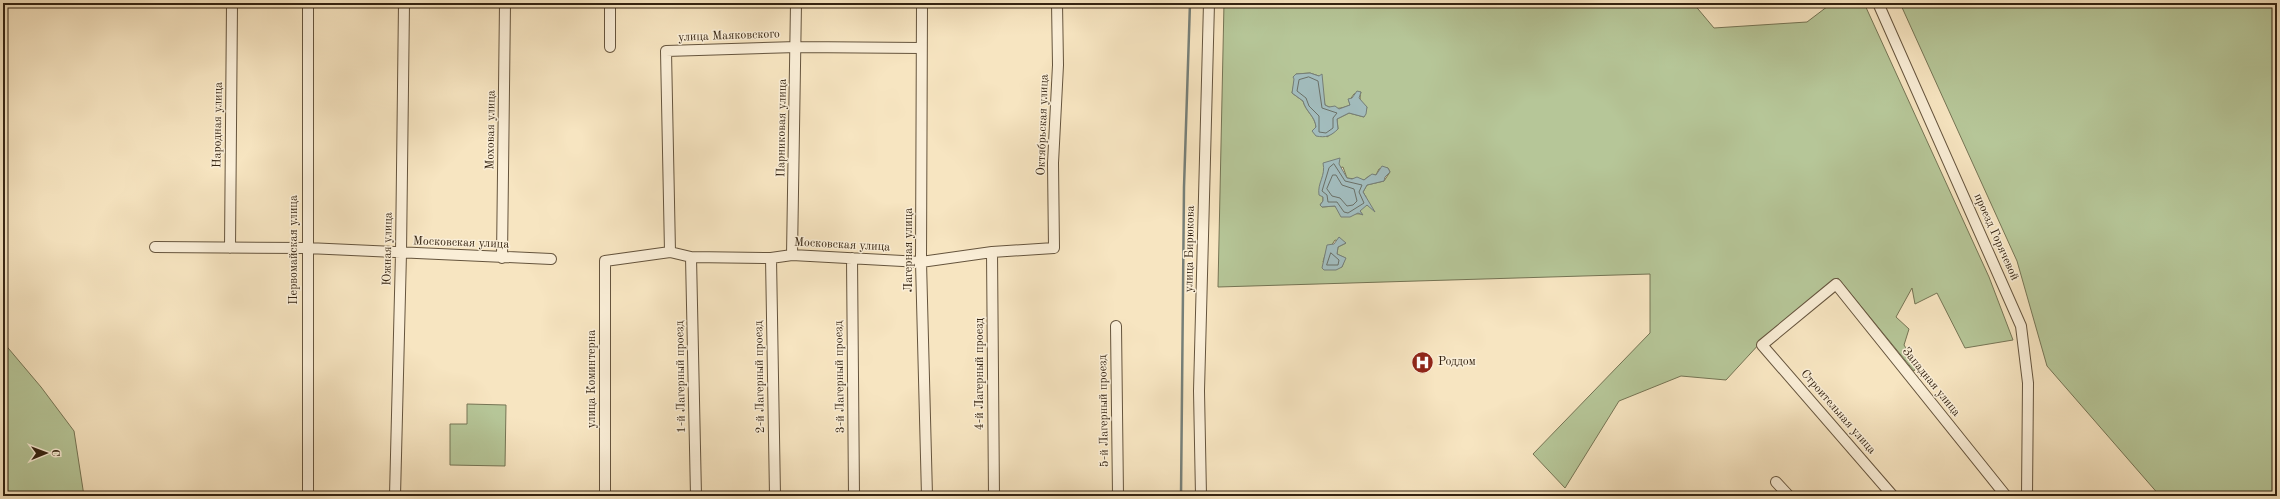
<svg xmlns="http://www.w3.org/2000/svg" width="2280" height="499" viewBox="0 0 2280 499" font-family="'Old Standard TT',serif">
	<rect width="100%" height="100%" fill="#f7e5c1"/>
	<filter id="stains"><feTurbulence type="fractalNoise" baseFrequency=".005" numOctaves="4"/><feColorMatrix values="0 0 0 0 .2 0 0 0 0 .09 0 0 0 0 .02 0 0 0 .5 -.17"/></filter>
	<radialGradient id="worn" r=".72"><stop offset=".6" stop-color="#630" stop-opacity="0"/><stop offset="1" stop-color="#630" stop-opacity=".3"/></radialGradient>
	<path fill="#b6c698" stroke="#757454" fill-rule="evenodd" d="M1224,3H1693L1714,28L1807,22L1832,3H1864L1989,277L2013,340L1965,348L1937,293L1915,304L1912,288L1896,317L1909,329L1904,345L1917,366L1914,371L1838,278L1773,329L1726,380L1681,376L1619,401L1565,488L1533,454L1650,333V274L1218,287ZM1310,73L1319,76L1325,105C1333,110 1341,109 1350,105L1349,101L1354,94L1361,92C1359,100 1360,102 1367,107L1364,117L1349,113L1337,119L1338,129L1327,137L1316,127C1315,116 1306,112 1303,101L1292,93L1296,74ZM1343,167L1347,178L1364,180L1369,176L1376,175L1379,169L1388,168L1390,172L1384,181L1367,185L1363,192L1366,197L1360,211L1362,214L1340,213L1335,206L1322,207L1320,205L1323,201V177L1325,171ZM1335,240L1346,243L1338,247L1337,254L1345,258L1342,267L1323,262L1325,255Z
		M1900,3H2277V496H2160L2047,366L2017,261Z
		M3,342L41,387L74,431L84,496H3Z
		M467,404L506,405L505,466L450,465V424H467Z"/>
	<path fill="#a2bcbd" stroke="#767f78" d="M1310,73L1319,76L1322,74L1325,105L1329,107L1335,106L1339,109L1350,105L1348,99L1352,98L1357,91L1361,92L1359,98L1367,107L1366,114L1364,117L1349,113L1337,119L1338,129C1331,136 1326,138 1316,136L1312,131L1316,127C1315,116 1306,112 1303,101L1292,93L1294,79L1293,77L1296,74Z
		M1340,158L1339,164L1347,178L1352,179L1357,177L1364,180L1372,174L1376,175L1382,166L1388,168L1390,172L1385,177L1384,181L1367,185L1363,192L1375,212L1367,205L1360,211L1363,215L1358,213L1350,217H1341L1335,206L1322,207L1320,205L1323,201V197L1319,195C1317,183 1326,176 1323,163Z
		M1339,237L1346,243L1338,247L1337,254L1346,258L1342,267L1336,270H1324L1322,268L1327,245L1334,244Z"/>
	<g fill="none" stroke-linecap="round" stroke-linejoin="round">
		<path stroke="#6b7067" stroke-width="1" d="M1309,77L1318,81L1322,108L1337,113L1333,118V128L1326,133L1319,132V116L1309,106L1306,98L1297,91L1299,80Z
			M1334,164L1345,181L1362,185L1359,192L1364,203L1348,213L1344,212L1337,202H1328L1327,195L1322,191L1329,168Z
			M1333,175H1336L1342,185L1354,189L1357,201L1353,205L1347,206L1340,198L1332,196L1327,189Z
			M1331,253L1339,260L1338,265H1327Z"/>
		<path stroke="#767f78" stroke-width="2.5" d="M1181,496L1184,187L1190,3"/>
		<defs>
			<path id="minor" d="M308,3V496
				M922,3L921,262L927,496
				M1878,3L2021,326L2028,383L2027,496
				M610,47V3
				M155,247L307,248L551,259
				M230,248L232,3
				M670,252L666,51L797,47L921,48
				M992,252L994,496
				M792,255L796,3
				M691,257L696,496
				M502,258L505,3
				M771,258L775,496
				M852,258L854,496
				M1116,326L1118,496
				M1776,482L1789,496
				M395,496L401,253L404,3
				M605,496V261L670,252L691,257L771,258L792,255L921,262L992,252L1054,248L1053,163L1058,65L1057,3
				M1201,496L1199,391L1209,3
				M1893,496L1762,345L1836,284L2006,496"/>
		</defs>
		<use href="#minor" stroke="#65543d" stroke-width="12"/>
		<use href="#minor" stroke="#faeed7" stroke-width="10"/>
	</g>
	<defs>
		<symbol id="hospital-disc" viewBox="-11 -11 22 22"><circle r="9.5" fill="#8f2418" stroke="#faeed7"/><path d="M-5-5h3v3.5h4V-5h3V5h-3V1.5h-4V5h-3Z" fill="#fff"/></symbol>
	</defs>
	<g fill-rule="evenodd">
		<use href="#hospital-disc" x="1410" y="350" width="25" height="25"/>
	</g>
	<g text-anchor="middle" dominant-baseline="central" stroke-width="3" stroke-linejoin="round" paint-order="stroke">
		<g font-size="12" fill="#342311" stroke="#faeed7">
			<text transform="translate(729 36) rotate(-2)">улица Маяковского</text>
			<text transform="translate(218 125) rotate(-89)">Народная улица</text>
			<text transform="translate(1043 125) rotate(-88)">Октябрьская улица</text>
			<text transform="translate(782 128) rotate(-89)">Парниковая улица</text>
			<text transform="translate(491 130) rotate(-89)">Моховая улица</text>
			<text transform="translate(1996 237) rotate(66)">проезд Горячевой</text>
			<text transform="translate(461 243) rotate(2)">Московская улица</text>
			<text transform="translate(842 245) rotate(3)">Московская улица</text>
			<text transform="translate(388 249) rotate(-89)">Южная улица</text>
			<text transform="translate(1190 249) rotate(-89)">улица Бирюкова</text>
			<text transform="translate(294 250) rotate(-90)">Первомайская улица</text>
			<text transform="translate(909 250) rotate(-90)">Лагерная улица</text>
			<text transform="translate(980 374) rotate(-90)">4-й Лагерный проезд</text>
			<text transform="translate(681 377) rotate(-91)">1-й Лагерный проезд</text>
			<text transform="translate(760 377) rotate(-91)">2-й Лагерный проезд</text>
			<text transform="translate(840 377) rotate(-91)">3-й Лагерный проезд</text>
			<text transform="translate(592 379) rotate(-90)">улица Коминтерна</text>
			<text transform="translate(1931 382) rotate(51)">Западная улица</text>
			<text transform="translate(1104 411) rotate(-91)">5-й Лагерный проезд</text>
			<text transform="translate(1838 412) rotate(49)">Строительная улица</text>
		</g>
		<g font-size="12" fill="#342311" stroke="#faeed7" text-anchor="start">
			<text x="1438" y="362">Роддом</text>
		</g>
	</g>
	<rect width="2280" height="499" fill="none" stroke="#f7e5c1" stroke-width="16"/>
	<rect x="4" y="4" width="2272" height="491" fill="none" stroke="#342311" stroke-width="2"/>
	<rect x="8" y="8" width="2264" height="483" fill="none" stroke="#342311"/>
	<g transform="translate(46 453) rotate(89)" stroke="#faeed7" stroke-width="3" paint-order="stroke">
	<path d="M0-3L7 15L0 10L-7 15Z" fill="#342311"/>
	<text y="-6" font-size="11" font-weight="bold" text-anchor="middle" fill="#342311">С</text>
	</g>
	<rect width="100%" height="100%" filter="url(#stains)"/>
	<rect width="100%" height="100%" fill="url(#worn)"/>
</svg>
